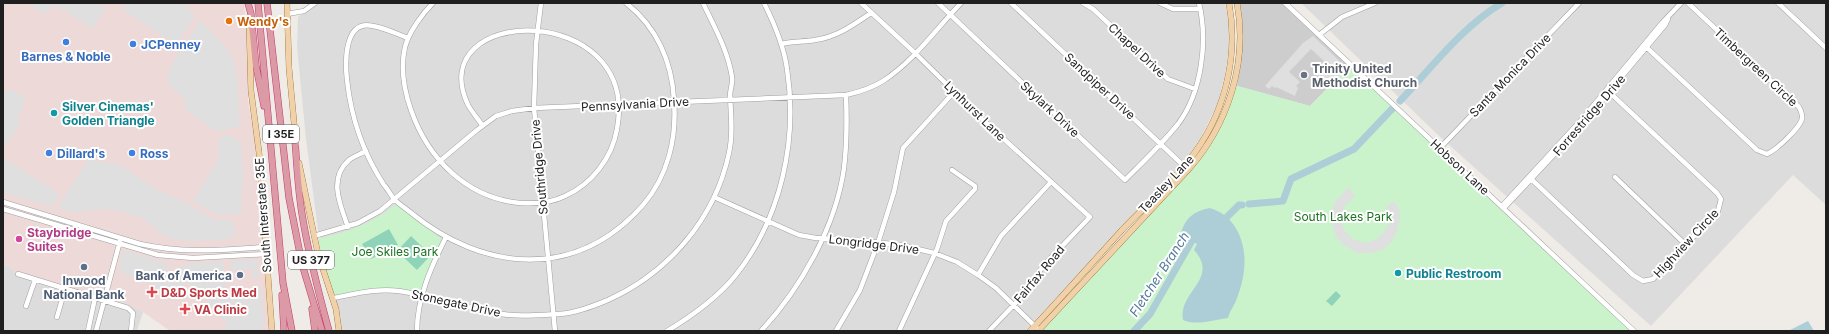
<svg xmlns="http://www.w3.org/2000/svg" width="1829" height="334" viewBox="0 0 1829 334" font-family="Inter,sans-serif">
	<rect width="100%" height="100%" fill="#efece7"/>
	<path fill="#dddcdc" d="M319,3H1225L1229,22V48L1225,74L1218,103L1200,139L1186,160L1025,331H342L340,315L318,230L306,139L297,47L298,17Z
		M1301,3H1826V205L1793,175L1651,326L1437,134Z
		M3,265L10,267L18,274L103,301L125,303L143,312L137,331H3Z"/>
	<path fill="#edd9d8" d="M3,3H244L248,45V101L256,147L269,331H170L143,312L125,303L103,301L18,274L10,267L3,265Z"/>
	<path fill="#cdcdcd" d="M1239,3H1283L1350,65L1310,106L1237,86L1240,68L1242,38Z"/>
	<path fill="#caf3cc" d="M1350,65L1632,331H1038L1188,170L1210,141L1234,85L1310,106Z
		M396,204L400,206L417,221L442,239L429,267L420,294C404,292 386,288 370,289C361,290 341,296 333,294L326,273L318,239C347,232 372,224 396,204Z"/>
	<path fill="#8fd4b8" d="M389,229L398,245L371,259L362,244Z
		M411,236L431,255L417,270L397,251Z
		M1336,291L1341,296L1332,306L1326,301Z"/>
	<path fill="#dfdfdf" d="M26,3H53L48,11L44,14Z
		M55,3H98L106,8L92,29L59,7L58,9L53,6Z
		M127,3H184L195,16L178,42L167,39L123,10Z
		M200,21L223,43L233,58L237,80L240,125L238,127L218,131L214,130L185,109V99L168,84V74L175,58Z
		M1313,36L1347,68L1330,86H1328L1324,83L1326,80L1321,75L1319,77L1314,72L1324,61L1311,49L1289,72L1300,82L1296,86L1298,88L1295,96L1276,87L1275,88L1272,86L1269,89L1265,86L1303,43Z
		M12,90L23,96L25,100L22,109L18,115L19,127L3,149V91Z
		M230,135L241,143L243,177L241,197L242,211L239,214L217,215L194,202V199L218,160L219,139L220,137Z
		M3,159H5L58,193L59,196L53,205L50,206L3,192Z
		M91,159L99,162L118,164L161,192L182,200L214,220H232L236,235L228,239L191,241L172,239L164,236L141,217L116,210L100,209L73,212L60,209V204L88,160Z
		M1349,187L1355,196L1345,206L1343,212L1342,223L1345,231L1354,240L1367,243L1380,237L1389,224L1386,207L1394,201L1399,209L1400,219L1396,234L1389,245L1382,250L1371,253H1357L1343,245L1336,237L1331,221L1332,211L1335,202Z
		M123,250L169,264L162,285L186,264L223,261L226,290L229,292L261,289L264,326L259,331H222L228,325L188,282L173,295L149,289L151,282L119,272L121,267L119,266Z
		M257,259L258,279H253L252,269L231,271L230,261Z"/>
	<path fill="#adced7" d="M1210,208C1225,213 1232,220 1239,234C1248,255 1245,277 1237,298C1235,305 1230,310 1228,318C1214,320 1196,326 1183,320C1178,291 1220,279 1194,250L1197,244L1181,233C1185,218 1194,211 1210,208Z
		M1808,321L1814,331H1788Z"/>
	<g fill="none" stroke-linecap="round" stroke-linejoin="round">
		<path stroke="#adced7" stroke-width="7" d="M1400,101C1432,67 1462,27 1502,3
			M1249,204L1283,201L1291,179L1354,149L1392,109
			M1220,222L1226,218L1239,205H1242
			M1134,331L1150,314L1194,237L1198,235"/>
		<defs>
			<path id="minor" d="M433,3C422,14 409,32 405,47C400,69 404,90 411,110C428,159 467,198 520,203C535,204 551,203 565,196C592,184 612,158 617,129C641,0 421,4 468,105C472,112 478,119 482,125
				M541,3L536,44L534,108L555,331
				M861,3L915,53L985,122L1090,217L1043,266L1027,291L989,331
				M938,3L1125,180C1143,162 1162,144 1178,124C1202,92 1208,41 1199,3
				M1011,3L1186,168
				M1083,3L1093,9L1168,79L1195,89
				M1160,3L1173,9H1200
				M1285,3L1634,331
				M1778,3L1826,48
				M287,14L304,11L315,3
				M1319,35L1342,17L1375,3
				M408,38C397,34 385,28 373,26C344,19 345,62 347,80C351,117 363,153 384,185C388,189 391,196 395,200C399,204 405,208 410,212C483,272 576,281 643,205C668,176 677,138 674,100C672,62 657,27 626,3
				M781,44C793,41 804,42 815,40C837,37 853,25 871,13
				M1644,45L1757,150L1767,154C1776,150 1799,129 1802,119C1803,115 1801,111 1799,107L1688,3
				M1440,148L1579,3
				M1529,177L1633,275L1643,281L1653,279L1718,211L1721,199L1717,193L1607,90
				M1615,177L1686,245
				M714,197L799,235L816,238L843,239L901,245L934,253L957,262L978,275L996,288L1039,330
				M3,202L140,244C186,254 221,250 266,247
				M1502,206L1583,118L1662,23L1681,3
				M1504,208L1576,131L1665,25L1668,19
				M3,209L158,255L193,258L266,254
				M348,227C340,205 328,178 349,160C354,156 361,154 366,151
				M314,236L358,223L380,211L477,130L496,116L512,111L534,108L846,95C859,92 872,88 883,81C914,61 936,29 961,3
				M18,274L128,308L133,313L131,331
				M978,275L1001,236L1051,182
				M333,298C355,294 376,288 399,291C431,296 463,307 495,313C516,317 538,315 559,314C576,313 593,306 608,300C668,273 715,219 729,153C733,134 731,115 730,96C730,89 733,84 732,77C728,51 714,26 703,3
				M26,306L35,280
				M57,317L65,289
				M88,331L95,298
				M96,331L120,241
				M417,331C417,298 431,267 446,237
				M667,331C692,316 717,298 735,276C781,219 798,140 787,69C784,46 774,23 764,3
				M761,331C801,288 836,226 844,168C847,143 847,120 846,95
				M836,331L860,290L878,243L894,192L903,148L954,92
				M899,331L937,249L946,221L975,189V186L952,170"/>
			<path id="major" d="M287,3L289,68L296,144
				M249,19L251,91L259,152L272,331
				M299,163L318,254L336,309L339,331
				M1030,331C1061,298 1091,264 1122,230C1144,207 1169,185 1189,160C1224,117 1239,58 1229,3
				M1038,331L1188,170C1228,125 1248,63 1237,3"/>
			<path id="highway" d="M248,3L251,14L256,66L264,106
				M258,3L283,283L292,331
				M267,3L289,198L302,264L322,331
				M295,140C297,166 298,193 303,220C309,257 319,294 329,331
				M282,295L284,331
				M312,309L315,331"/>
		</defs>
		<use href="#minor" stroke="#a0a0a0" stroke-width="5.5"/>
		<use href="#major" stroke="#885f13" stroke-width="6"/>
		<use href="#highway" stroke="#c53c6d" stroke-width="7"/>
		<use href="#minor" stroke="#fff" stroke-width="4.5"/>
		<use href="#major" stroke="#f0d1aa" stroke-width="5.5"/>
		<use href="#highway" stroke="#dc99a6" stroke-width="6"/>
	</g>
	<circle fill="#e8710a" stroke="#fff" stroke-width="1.5" cx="229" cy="21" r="4"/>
	<g fill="#3f7fe0" stroke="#fff" stroke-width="1.5">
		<circle cx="66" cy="42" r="4"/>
		<circle cx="133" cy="44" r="4"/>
		<circle cx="49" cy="153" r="4"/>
		<circle cx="132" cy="153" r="4"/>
	</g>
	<circle fill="#6b7280" stroke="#fff" stroke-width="1.5" cx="1304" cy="75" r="4"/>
	<g fill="#0f9aa8" stroke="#fff" stroke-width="1.5">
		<circle cx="54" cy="113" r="4"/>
		<circle cx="1398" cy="273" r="4"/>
	</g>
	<circle fill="#d1479c" stroke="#fff" stroke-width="1.5" cx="19" cy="239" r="4"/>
	<g fill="#5c6f8a" stroke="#fff" stroke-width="1.5">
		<circle cx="84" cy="267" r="4"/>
		<circle cx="240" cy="275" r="4"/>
	</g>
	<g fill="#e0444e" stroke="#fff" stroke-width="1.5">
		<path d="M150 286h4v4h4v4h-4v4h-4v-4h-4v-4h4z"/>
		<path d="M183 303h4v4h4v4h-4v4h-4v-4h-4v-4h4z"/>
	</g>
	<g text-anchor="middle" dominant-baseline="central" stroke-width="4" stroke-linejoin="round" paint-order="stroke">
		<g fill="#fff" stroke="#626262" stroke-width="1">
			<rect x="263" y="125" width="36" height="18" rx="3"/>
			<rect x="288" y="251" width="46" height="18" rx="3"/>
		</g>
		<g font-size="11" font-weight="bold" fill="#1f1f1f">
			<text x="281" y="134">I 35E</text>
			<text x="311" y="260">US 377</text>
		</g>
		<g font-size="12" font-weight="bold" fill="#c56008" stroke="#fff" text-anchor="start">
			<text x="237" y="21">Wendy's</text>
		</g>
		<g font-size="12" font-weight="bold" fill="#366cbe" stroke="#fff" text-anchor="start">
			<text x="141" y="44">JCPenney</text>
			<text x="66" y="56" text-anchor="middle">Barnes &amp; Noble</text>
			<text x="57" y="153">Dillard's</text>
			<text x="140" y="153">Ross</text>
		</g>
		<g font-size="12" fill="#1f1f1f" stroke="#fff">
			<text transform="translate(1137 50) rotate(43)">Chapel Drive</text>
			<text transform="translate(1756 67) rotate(43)">Timbergreen Circle</text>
			<text transform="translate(1510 75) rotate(-46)">Santa Monica Drive</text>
			<text transform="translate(1100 86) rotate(43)">Sandpiper Drive</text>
			<text transform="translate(635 104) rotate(-3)">Pennsylvania Drive</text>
			<text transform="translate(1050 109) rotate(43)">Skylark Drive</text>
			<text transform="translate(975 111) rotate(44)">Lynhurst Lane</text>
			<text transform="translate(1589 115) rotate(-49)">Forrestridge Drive</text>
			<text transform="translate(539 167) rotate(-95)">Southridge Drive</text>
			<text transform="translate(1460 167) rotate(43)">Hobson Lane</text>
			<text transform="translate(1166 184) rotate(-47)">Teasley Lane</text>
			<text transform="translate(263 215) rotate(-94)">South Interstate 35E</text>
			<text transform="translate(1686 243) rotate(-47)">Highview Circle</text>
			<text transform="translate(874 244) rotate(7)">Longridge Drive</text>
			<text transform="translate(1039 274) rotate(-50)">Fairfax Road</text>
			<text transform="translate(456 303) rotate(12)">Stonegate Drive</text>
		</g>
		<g font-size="12" font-weight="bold" fill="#5b616d" stroke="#fff" text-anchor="start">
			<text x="1312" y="68">Trinity United<tspan x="1312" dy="14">Methodist Church</tspan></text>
		</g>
		<g font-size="12" font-weight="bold" fill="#0d838f" stroke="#fff" text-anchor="start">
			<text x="62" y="106">Silver Cinemas'<tspan x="62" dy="14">Golden Triangle</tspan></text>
			<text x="1406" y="273">Public Restroom</text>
		</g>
		<g font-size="12" fill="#1a7120" stroke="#fff">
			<text x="1343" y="216">South Lakes Park</text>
			<text x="395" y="251">Joe Skiles Park</text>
		</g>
		<g font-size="12" font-weight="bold" fill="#b23c85" stroke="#fff" text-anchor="start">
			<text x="27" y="232">Staybridge<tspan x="27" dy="14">Suites</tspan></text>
		</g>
		<g font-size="12" font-weight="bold" fill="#4e5e75" stroke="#fff" text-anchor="end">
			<text x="232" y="275">Bank of America</text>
			<text x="84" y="280" text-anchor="middle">Inwood<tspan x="84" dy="14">National Bank</tspan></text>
		</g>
		<g font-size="12" font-weight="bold" fill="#be3a42" stroke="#fff" text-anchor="start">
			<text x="161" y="292">D&amp;D Sports Med</text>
			<text x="194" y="309">VA Clinic</text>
		</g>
		<g font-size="13" font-style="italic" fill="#547a9c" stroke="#fff">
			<text transform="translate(1159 274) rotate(-57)">Fletcher Branch</text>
		</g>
	</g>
	<rect width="1829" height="334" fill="none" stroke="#1f1f1f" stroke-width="8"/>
</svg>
